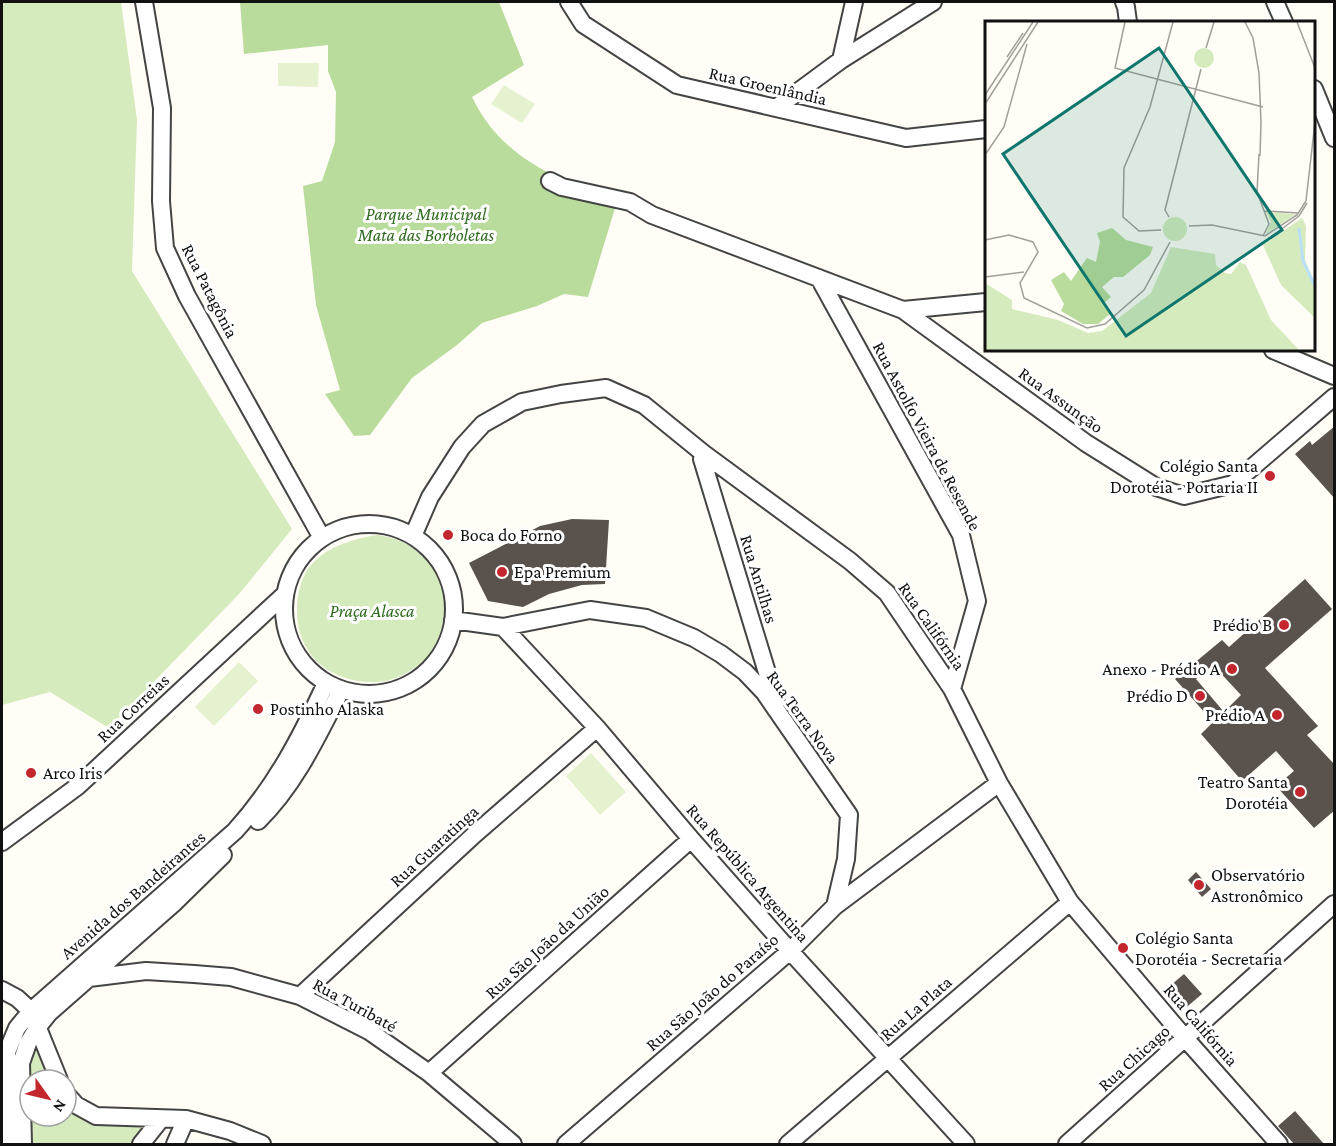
<svg xmlns="http://www.w3.org/2000/svg" width="1336" height="1146" viewBox="0 0 1336 1146" font-family="'Crimson Pro',serif">
	<rect width="100%" height="100%" fill="#fffdf5"/>
	<path fill="#d5ebbd" d="M2,2H121L137,120L132,271L292,529L240,593L109,728L50,692L2,705Z
		M378,535C414,540 442,566 446,604C451,645 409,685 369,682C325,680 295,651 297,606C298,591 302,575 312,564C328,546 356,538 378,535Z
		M37,1051L40,1052L52,1080H30V1116H66V1103L92,1122L144,1128L135,1144H30L28,1064L33,1053Z"/>
	<path fill="#b9dc9c" d="M240,2H499L524,65L472,97C503,161 557,176 616,205L588,297L564,294L537,306L482,323L457,345L412,378L370,435L354,436L325,394L340,390L316,305L303,186L322,181L335,142L336,92L328,71V45L244,54Z"/>
	<path fill="#e6f2cf" d="M278,63H319L318,87L278,86Z
		M504,85L535,104L522,123L491,104Z
		M239,662L258,681L214,726L195,707Z
		M591,753L626,792L600,815L566,776Z"/>
	<path fill="#5a524d" fill-rule="evenodd" d="M1335,426V499L1295,454L1310,441L1312,445Z
		M572,519L609,520L605,584L582,585L549,594L523,607L488,601L469,563L540,526Z
		M1305,579L1332,609L1265,668L1318,726L1307,735L1335,765V810L1314,828L1276,786L1294,771L1276,751L1242,781L1201,734L1213,722L1175,679L1222,640L1229,647ZM1213,665L1241,695L1224,712L1196,679Z
		M1196,872L1211,889L1202,897L1188,880Z
		M1184,974L1202,994L1182,1011L1164,991Z
		M1295,1111L1324,1144H1294L1278,1126Z"/>
	<g fill="none" stroke-linecap="round" stroke-linejoin="round">
		<defs>
			<path id="minor" d="M144,2L162,108L161,201L165,248L187,296L322,538
				M569,2L583,24L677,85L906,138L986,129
				M1124,2L1126,7L1128,22
				M1275,2L1284,22
				M841,60L854,2
				M1314,89L1334,138
				M776,108L841,60L933,2
				M550,181L562,187L630,202L652,215L903,310L1086,443L1156,487L1184,496L1233,484L1334,397
				M819,278L961,535L977,601L952,689
				M903,310L986,302
				M1273,350L1334,376
				M703,453L702,459L776,702
				M284 609a85 85 0 1 1 170 0a85 85 0 1 1-170 0Z
				M413,536L430,497L462,447L483,424L522,402L561,394L606,388L644,405L703,453L850,561L887,593L952,689L999,783L1070,902L1185,1038L1279,1144
				M453,620L503,627L590,610L646,618L694,638L721,654L745,672L764,692L849,815L846,859L835,906
				M503,627L597,728L691,839L790,951L966,1144
				M258,821C295,785 318,735 341,690
				M2,842L78,786L285,594
				M89,978L146,971L194,974L231,977L300,996L369,1031L429,1073L513,1144
				M2,990L17,998L31,1011L59,1080
				M300,996L475,834L597,728
				M429,1073L691,839
				M66,1094L76,1105L96,1116L186,1119L230,1131L262,1144
				M7,1144V1052L17,1028L31,1011L235,831C275,787 301,737 326,683
				M23,1144L21,1063L28,1043L37,1028L49,1013L173,904L223,855
				M141,1144L161,1119
				M175,1144L186,1119
				M566,1144L790,951L835,906L999,783
				M788,1144L1070,902
				M1067,1144L1334,904"/>
		</defs>
		<use href="#minor" stroke="#444" stroke-width="20"/>
		<use href="#minor" stroke="#fff" stroke-width="16"/>
	</g>
	<g fill="#c4262e" stroke="#fff" stroke-width="2">
		<circle cx="1270" cy="476" r="6"/>
		<circle cx="448" cy="535" r="6"/>
		<circle cx="502" cy="572" r="6"/>
		<circle cx="1284" cy="625" r="6"/>
		<circle cx="1232" cy="669" r="6"/>
		<circle cx="1200" cy="696" r="6"/>
		<circle cx="258" cy="709" r="6"/>
		<circle cx="1277" cy="715" r="6"/>
		<circle cx="31" cy="773" r="6"/>
		<circle cx="1300" cy="792" r="6"/>
		<circle cx="1199" cy="885" r="6"/>
		<circle cx="1123" cy="948" r="6"/>
	</g>
	<g text-anchor="middle" dominant-baseline="central" stroke-width="6" stroke-linejoin="round" paint-order="stroke">
		<g font-size="18" fill="#111" stroke="#fff">
			<text transform="translate(768 86) rotate(13)">Rua Groenlândia</text>
			<text transform="translate(210 291) rotate(63)">Rua Patagônia</text>
			<text transform="translate(1061 400) rotate(36)">Rua Assunção</text>
			<text transform="translate(927 436) rotate(62)">Rua Astolfo Vieira de Resende</text>
			<text transform="translate(759 579) rotate(73)">Rua Antilhas</text>
			<text transform="translate(932 626) rotate(55)">Rua Califórnia</text>
			<text transform="translate(133 708) rotate(-43)">Rua Correias</text>
			<text transform="translate(803 717) rotate(54)">Rua Terra Nova</text>
			<text transform="translate(434 846) rotate(-42)">Rua Guaratinga</text>
			<text transform="translate(748 873) rotate(49)">Rua República Argentina</text>
			<text transform="translate(133 895) rotate(-41)">Avenida dos Bandeirantes</text>
			<text transform="translate(547 942) rotate(-42)">Rua São João da União</text>
			<text transform="translate(712 992) rotate(-41)">Rua São João do Paraíso</text>
			<text transform="translate(355 1005) rotate(29)">Rua Turibaté</text>
			<text transform="translate(916 1008) rotate(-41)">Rua La Plata</text>
			<text transform="translate(1201 1025) rotate(49)">Rua Califórnia</text>
			<text transform="translate(1134 1058) rotate(-42)">Rua Chicago</text>
		</g>
		<g font-size="18" font-style="italic" fill="#2f6b1f" stroke="#fff">
			<text x="426" y="214">Parque Municipal<tspan x="426" dy="21">Mata das Borboletas</tspan></text>
			<text x="372" y="611">Praça Alasca</text>
		</g>
		<g font-size="18" fill="#111" stroke="#fff" text-anchor="end">
			<text x="1258" y="466">Colégio Santa<tspan x="1258" dy="21">Dorotéia - Portaria II</tspan></text>
			<text x="460" y="535" text-anchor="start">Boca do Forno</text>
			<text x="514" y="572" text-anchor="start">Epa Premium</text>
			<text x="1272" y="625">Prédio B</text>
			<text x="1220" y="669">Anexo - Prédio A</text>
			<text x="1188" y="696">Prédio D</text>
			<text x="270" y="709" text-anchor="start">Postinho Alaska</text>
			<text x="1265" y="715">Prédio A</text>
			<text x="43" y="773" text-anchor="start">Arco Iris</text>
			<text x="1288" y="782">Teatro Santa<tspan x="1288" dy="21">Dorotéia</tspan></text>
			<text x="1211" y="875" text-anchor="start">Observatório<tspan x="1211" dy="21">Astronômico</tspan></text>
			<text x="1135" y="938" text-anchor="start">Colégio Santa<tspan x="1135" dy="21">Dorotéia - Secretaria</tspan></text>
		</g>
	</g>
	<g transform="translate(985 21)">
		<rect width="330" height="330" fill="#fffdf5"/>
		<path d="M209 37a10 10 0 1 1 20 0a10 10 0 1 1-20 0ZM281,191L311,193L281,213L286,201ZM178 208a12 12 0 1 1 24 0a12 12 0 1 1-24 0ZM317,197L321,205L320,239L330,263V297L296,264L278,224ZM186,226L230,233L231,244L240,252L246,253L255,241L261,244L286,299L314,329H0V262L27,279V288L73,299L103,312L117,310L166,272Z" fill="#d5ebbd"/>
		<path d="M127,207L141,219L168,226L165,234L138,256H129L117,266L126,276L118,283L125,293L113,303H98L76,290L79,283L66,259L79,251L86,260L102,237L111,241L115,221L112,212Z" fill="#b9dc9c"/>
		<path fill="none" stroke="#b9e0f7" stroke-width="3" d="M314,207L318,240L330,265"/>
		<path fill="none" stroke="#a09f9a" stroke-width="1.5" d="M140,1L130,47L278,86M260,1L268,17L274,52L276,101M312,1L330,47M221,27L229,1M22,36L38,12M0,74L48,1M0,83L53,1M274,133L272,171L284,203L278,215M0,134L19,106L42,23M275,135L276,101M279,190L314,192M184,196L180,189L216,48M204,205L227,204L280,215L312,194L321,180L330,101M176,209L154,210L138,196L139,147L165,86L188,1M294,210L314,195L322,182M0,219L24,214L48,221L53,231L35,262L39,277L102,307L120,303L159,269L185,221M0,256L39,251"/>
		<path fill="#0f766e" fill-opacity="0.15" stroke="#0f766e" stroke-width="3" d="M174,27L297,209L141,315L18,133Z"/>
		<rect width="330" height="330" fill="none" stroke="#111" stroke-width="3"/>
	</g>
	<rect width="1336" height="1146" fill="none" stroke="#111111" stroke-width="6"/>
	<g transform="translate(48 1098) rotate(124)"><circle r="28" fill="#ffffff" stroke="#a0a0a0" stroke-width="1.5"/>
	<path d="M0-4.5L10 22L0 15L-10 22Z" fill="#c4262e"/>
	<text y="-9" font-size="16" font-weight="bold" text-anchor="middle" fill="#111111">N</text>
	</g>
</svg>
